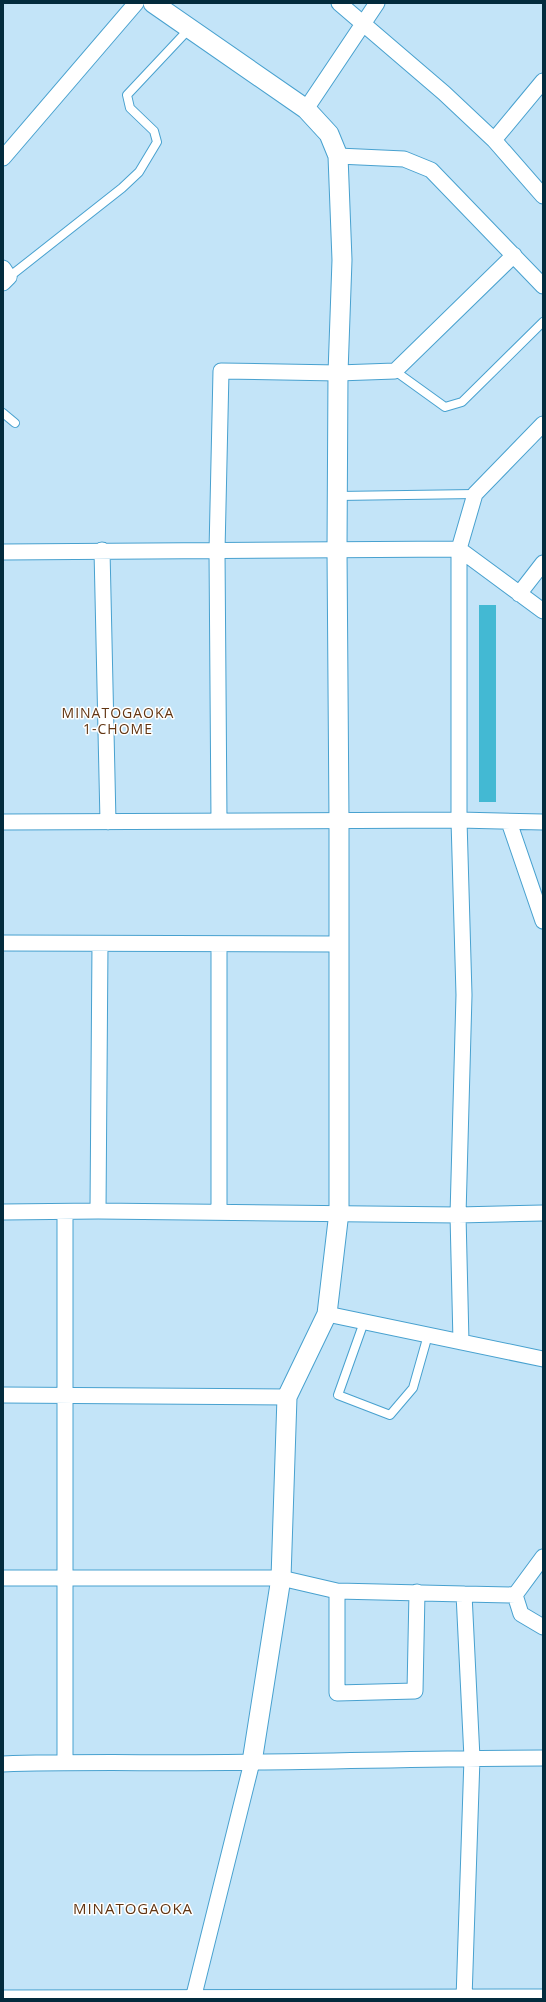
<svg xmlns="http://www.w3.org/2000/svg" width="546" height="2002" viewBox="0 0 546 2002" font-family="'Open Sans',sans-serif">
	<rect width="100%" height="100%" fill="#c3e4f8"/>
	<path fill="#43b9d3" d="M479,605H496V802H479Z"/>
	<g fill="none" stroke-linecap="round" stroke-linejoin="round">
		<defs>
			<path id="service" d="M9,277L122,188L139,172L157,142L154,131L130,108L127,95L189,29
				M395,371L445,407L462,402L543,322
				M3,413L15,423
				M338,496L475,494
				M364,1322L338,1395L390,1415L413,1388L428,1335"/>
			<path id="minor" d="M339,3L444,93L494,140L543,196
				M306,109L377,3
				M494,140L543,81
				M338,156L404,159L431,170L543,286
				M3,158L136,3
				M3,268L9,277L3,283
				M102,550L108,822
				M3,552L459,549L543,611
				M519,594L543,563
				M219,821L217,551L221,371L338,373L395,371L514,255
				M3,822L459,820L543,822
				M509,822L543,921
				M3,943L339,944
				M98,1211L100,944
				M3,1212L98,1211L458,1215L543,1213
				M219,1212V944
				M327,1314L543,1359
				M461,1342L458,1215L464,995L459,820V549L475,494L543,424
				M3,1395L287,1397
				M3,1578H281L337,1591L464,1594L472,1758L464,1999
				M337,1591V1693L415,1691L417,1592
				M464,1594L515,1595L543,1557
				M515,1595L521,1614L543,1627
				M65,1762V1212
				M3,1764C86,1761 170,1764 253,1762C350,1761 446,1758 543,1758
				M3,1998L543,1997
				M193,1999L252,1762"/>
			<path id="tertiary" d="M153,3L306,109L329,134L338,156L342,260L338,373L337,550L339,821V1212L327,1314L287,1397L281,1578L252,1762"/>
		</defs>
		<use href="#service" stroke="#48a1cf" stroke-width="10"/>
		<use href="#minor" stroke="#48a1cf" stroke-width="17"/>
		<use href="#tertiary" stroke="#48a1cf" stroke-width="21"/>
		<use href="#service" stroke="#fff" stroke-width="8"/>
		<use href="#minor" stroke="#fff" stroke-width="15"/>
		<use href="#tertiary" stroke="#fff" stroke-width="19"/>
	</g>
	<g text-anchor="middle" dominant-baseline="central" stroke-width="3" stroke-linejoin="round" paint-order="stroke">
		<g font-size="14" letter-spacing="1" fill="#623512" stroke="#fff">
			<text x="118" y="712">MINATOGAOKA<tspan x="118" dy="16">1-CHOME</tspan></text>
		</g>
		<g font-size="15" letter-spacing="1" fill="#623512" stroke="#fff">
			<text x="133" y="1908">MINATOGAOKA</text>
		</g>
	</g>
	<rect width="546" height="2002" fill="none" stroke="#032b3d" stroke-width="8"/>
</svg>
